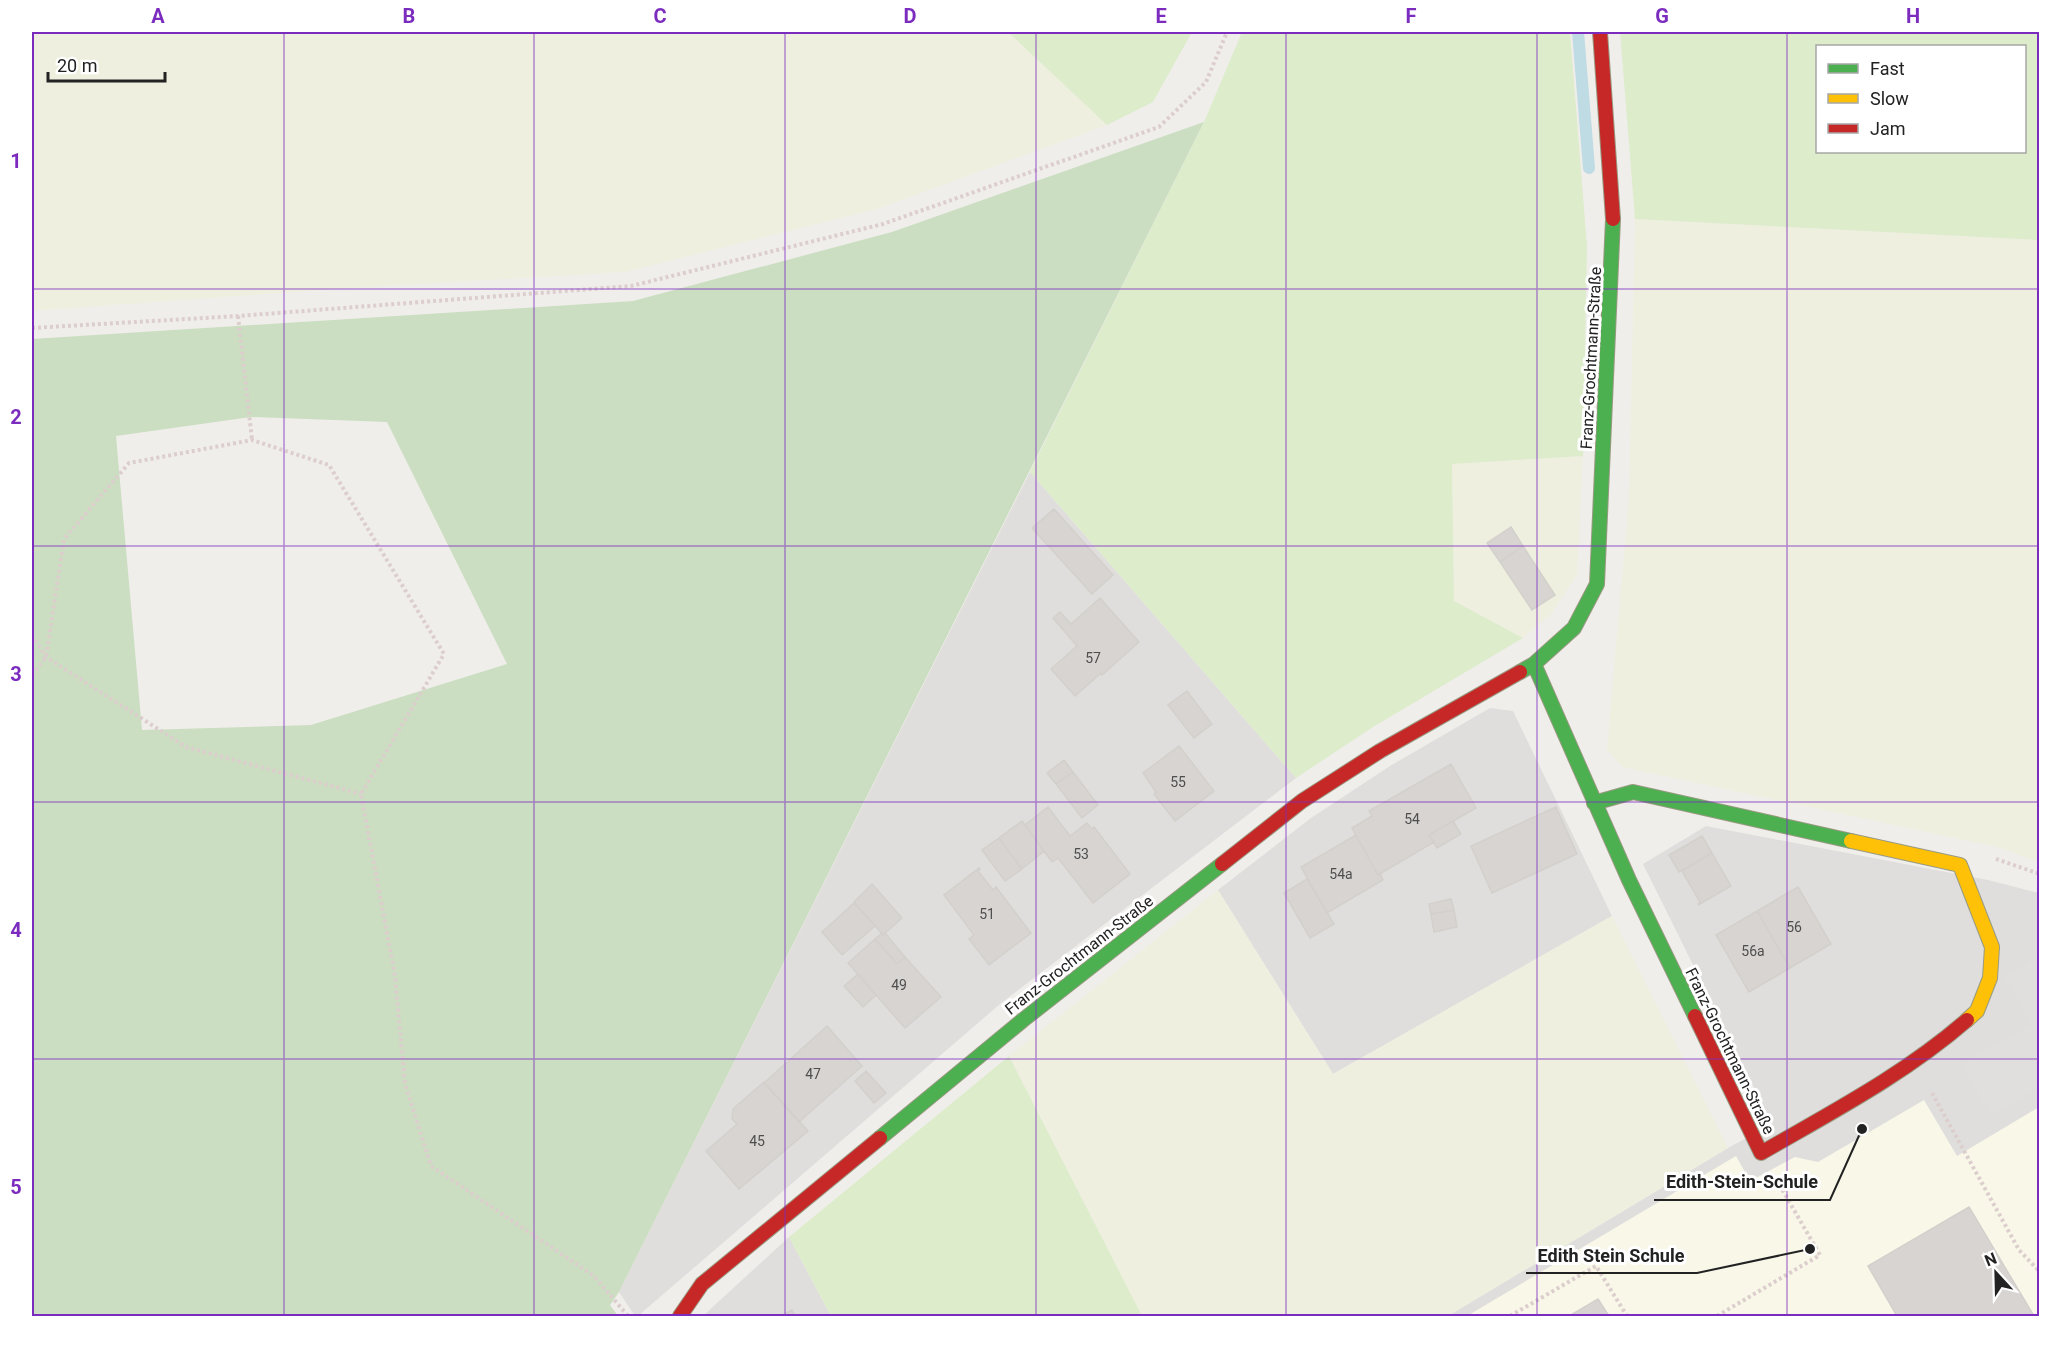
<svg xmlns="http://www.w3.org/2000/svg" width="2071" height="1348" viewBox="0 0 2071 1348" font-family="Roboto,sans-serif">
	<rect width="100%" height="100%" fill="#f0eeeb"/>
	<path fill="#dfdedc" d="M1030,472L1296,778L1000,1004L638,1316H635L619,1292Z
		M1490,708L1513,711L1612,916L1333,1074L1218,890L1311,818L1390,766Z
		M1706,826L1988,880L2039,893V1316H1448L1728,1148L1772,1124L1643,864Z
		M789,1237L831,1316H703L717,1303Z"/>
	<path fill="#f8f7e8" d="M1924,1100L1957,1156L2039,1107V1316H1467L1736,1156L1750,1181L1795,1157L1818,1162Z"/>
	<path fill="#efefdf" d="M32,32H1008L1107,125L877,209L626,272L320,290L32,311Z
		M1635,219L2039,240V862L1997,847L1622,767L1607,749L1629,499Z
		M1583,456L1577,575L1552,613L1523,638L1454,601L1452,464Z
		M1218,890L1333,1074L1612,916L1728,1148L1448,1316H1142L1009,1056Z"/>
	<path fill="#ddeccb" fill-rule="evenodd" d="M1008,32H1192L1153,102L1107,125Z
		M1242,32H1570L1587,246L1583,456L1452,464L1454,601L1523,638L1373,727L1296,778L1030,472L1204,122Z
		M1620,32H2039V240L1635,219ZM1818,46H2024V152H1818Z
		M1009,1056L1142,1316H831L789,1237Z"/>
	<path fill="#cbdec1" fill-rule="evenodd" d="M1204,122L619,1292L610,1305L618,1316H32V339L633,301L892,232ZM251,417L387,422L507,664L311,725L142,730L116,436Z"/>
	<path fill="#e0dfde" d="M2039,955V1088L1992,1116L1961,1065L2032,1024L2004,976Z"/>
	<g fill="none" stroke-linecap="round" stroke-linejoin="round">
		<path stroke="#bfdbe3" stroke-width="12" d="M1578,32L1589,168"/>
	</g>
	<path fill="#d7d4d2" stroke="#d3d0cc" stroke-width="1.5" d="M1054,509L1113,575L1092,594L1032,528Z
		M1511,527L1523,546L1500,562L1487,543Z
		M1523,546L1555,595L1532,610L1500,562Z
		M1100,598L1139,642L1102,675L1101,673L1075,696L1051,669L1077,646L1053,618L1060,612L1071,624Z
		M1187,691L1212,724L1194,738L1168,705Z
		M1179,746L1214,791L1175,821L1154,794L1156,792L1143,773Z
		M1064,760L1073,772L1056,784L1047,773Z
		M1451,764L1476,808L1429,835L1434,842L1378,875L1352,828L1372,816L1369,811Z
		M1073,772L1098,805L1082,818L1056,784Z
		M1048,807L1070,836L1087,823L1092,829L1094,827L1130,874L1093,903L1058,858L1052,862L1025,825Z
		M1556,807L1577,854L1492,893L1471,846Z
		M1022,821L1044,851L1022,869L999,838Z
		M1453,821L1461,834L1437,848L1429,835Z
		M1356,835L1378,875L1380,873L1383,880L1327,913L1301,867Z
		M1702,836L1712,853L1679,872L1669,855Z
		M999,838L1022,869L1005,881L982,850Z
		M1712,853L1731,886L1698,905L1700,902L1682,871Z
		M979,868L980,869L978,871L993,890L996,887L1031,933L989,965L969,939L974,935L944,895Z
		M1307,879L1334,924L1310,938L1284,893Z
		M872,884L902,918L883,935L854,902Z
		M1798,887L1831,944L1790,968L1757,911Z
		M1451,899L1454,910L1431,914L1429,904Z
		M854,903L875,926L842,955L822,932Z
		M1454,910L1457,927L1434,932L1431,914Z
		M1757,911L1790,968L1749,992L1716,935Z
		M882,933L883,935L885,933L905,957L897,964L875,939Z
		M875,939L897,964L905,957L941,997L905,1028L848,963Z
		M858,974L876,995L863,1007L844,986Z
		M827,1026L862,1066L799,1122L764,1083Z
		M866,1071L886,1093L874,1103L855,1081Z
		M764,1082L808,1131L739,1189L706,1151L737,1124L732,1119L733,1109Z
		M1969,1207L2034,1316H1897L1868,1266Z
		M1598,1299L1609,1316H1568L1571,1315Z
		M792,1310L795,1316H780Z"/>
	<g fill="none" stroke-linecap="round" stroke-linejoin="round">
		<defs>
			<path id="fast" d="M1534,664L1629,880L1695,1016
				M1520,672L1534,664L1574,628L1597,584L1613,219
				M1594,803L1633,792L1851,841
				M880,1138L1023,1020L1222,864"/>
			<path id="slow" d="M1851,841L1960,865L1992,947L1990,978L1977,1011L1967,1020"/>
			<path id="jam" d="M1600,32L1613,219
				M1222,864L1302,801L1380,751L1520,672
				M1695,1016L1761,1153C1832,1112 1905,1074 1967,1020
				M680,1316L702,1284L880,1138"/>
		</defs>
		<use href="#fast" stroke="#999a82" stroke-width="16"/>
		<use href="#slow" stroke="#999a82" stroke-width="16"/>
		<use href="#jam" stroke="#999a82" stroke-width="16"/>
		<path stroke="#dccecd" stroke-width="4" stroke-dasharray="3 3" stroke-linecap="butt" d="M238,316L252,440
			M32,328L238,316L631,286L883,224L1159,127L1206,82L1227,32
			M32,635L46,657L186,747L361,794
			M32,675L46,657L64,539L129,463L252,440L329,465L444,654L361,794L395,976L405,1084L431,1166L594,1276L628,1316
			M1996,859L2040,874
			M1932,1093L2019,1250L2040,1272
			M1510,1316L1596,1266L1627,1316
			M1717,1316L1820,1255L1779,1184"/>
		<use href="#fast" stroke="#4caf50" stroke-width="14"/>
		<use href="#slow" stroke="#ffc107" stroke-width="14"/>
		<use href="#jam" stroke="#c62828" stroke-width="14"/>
	</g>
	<path fill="none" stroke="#7b2cbf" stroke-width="1.5" stroke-opacity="0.55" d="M284,32V1316M534,32V1316M785,32V1316M1036,32V1316M1286,32V1316M1537,32V1316M1787,32V1316M32,289H2040M32,546H2040M32,802H2040M32,1059H2040"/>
	<g text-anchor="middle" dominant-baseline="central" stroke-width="6" stroke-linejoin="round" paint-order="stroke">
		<g font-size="14" fill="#4f4e4e">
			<text x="1093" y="658">57</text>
			<text x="1178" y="782">55</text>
			<text x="1412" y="819">54</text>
			<text x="1081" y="854">53</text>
			<text x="1341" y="874">54a</text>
			<text x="987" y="914">51</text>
			<text x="1794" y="927">56</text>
			<text x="1753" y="951">56a</text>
			<text x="899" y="985">49</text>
			<text x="813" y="1074">47</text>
			<text x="757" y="1141">45</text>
		</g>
		<g font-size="16" fill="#222" stroke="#fff">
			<text transform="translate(1591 358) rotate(-87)">Franz-Grochtmann-Straße</text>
			<text transform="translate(1079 955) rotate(-38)">Franz-Grochtmann-Straße</text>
			<text transform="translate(1730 1051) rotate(64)">Franz-Grochtmann-Straße</text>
		</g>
	</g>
	<path fill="none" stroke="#222" stroke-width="2" d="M1862 1129L1830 1200H1654M1810 1249L1697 1273H1526"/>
	<g fill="#222" stroke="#fff" stroke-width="2">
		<circle cx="1862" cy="1129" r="6"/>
		<circle cx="1810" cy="1249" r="6"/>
	</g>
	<g font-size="18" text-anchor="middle" font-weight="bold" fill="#222" stroke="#fff" stroke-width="6" stroke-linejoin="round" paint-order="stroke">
		<text x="1742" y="1188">Edith-Stein-Schule</text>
		<text x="1611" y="1262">Edith Stein Schule</text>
	</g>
	<rect width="2071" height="1348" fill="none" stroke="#ffffff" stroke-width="66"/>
	<rect x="1816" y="45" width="210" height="108" fill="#ffffff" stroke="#a7a7a7" stroke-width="1.5"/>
	<rect x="1828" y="64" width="30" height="9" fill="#4caf50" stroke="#a7a7a7" stroke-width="1.5"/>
	<text x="1870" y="75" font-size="18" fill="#222222">Fast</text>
	<rect x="1828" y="94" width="30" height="9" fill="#ffc107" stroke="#a7a7a7" stroke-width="1.5"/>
	<text x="1870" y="105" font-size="18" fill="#222222">Slow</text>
	<rect x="1828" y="124" width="30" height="9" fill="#c62828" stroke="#a7a7a7" stroke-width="1.5"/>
	<text x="1870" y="135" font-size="18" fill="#222222">Jam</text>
	<g transform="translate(1996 1273) rotate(338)" stroke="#ffffff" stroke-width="4.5" paint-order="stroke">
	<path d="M0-4.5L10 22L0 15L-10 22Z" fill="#222222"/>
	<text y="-9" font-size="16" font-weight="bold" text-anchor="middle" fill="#222222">N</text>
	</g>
	<path d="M48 72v9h117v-9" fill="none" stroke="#222222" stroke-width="3"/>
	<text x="57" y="72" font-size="18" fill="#222222" stroke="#ffffff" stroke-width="4.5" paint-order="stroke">20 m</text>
	<rect x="33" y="33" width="2005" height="1282" fill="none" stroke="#7b2cbf" stroke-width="2"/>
	<g font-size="20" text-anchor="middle" font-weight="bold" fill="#7b2cbf">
		<text x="158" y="23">A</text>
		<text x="409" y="23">B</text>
		<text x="660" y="23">C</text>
		<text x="910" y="23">D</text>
		<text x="1161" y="23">E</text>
		<text x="1411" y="23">F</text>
		<text x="1662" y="23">G</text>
		<text x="1913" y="23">H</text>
		<text x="16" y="168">1</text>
		<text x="16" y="424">2</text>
		<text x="16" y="681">3</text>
		<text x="16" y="937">4</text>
		<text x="16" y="1194">5</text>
	</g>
</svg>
